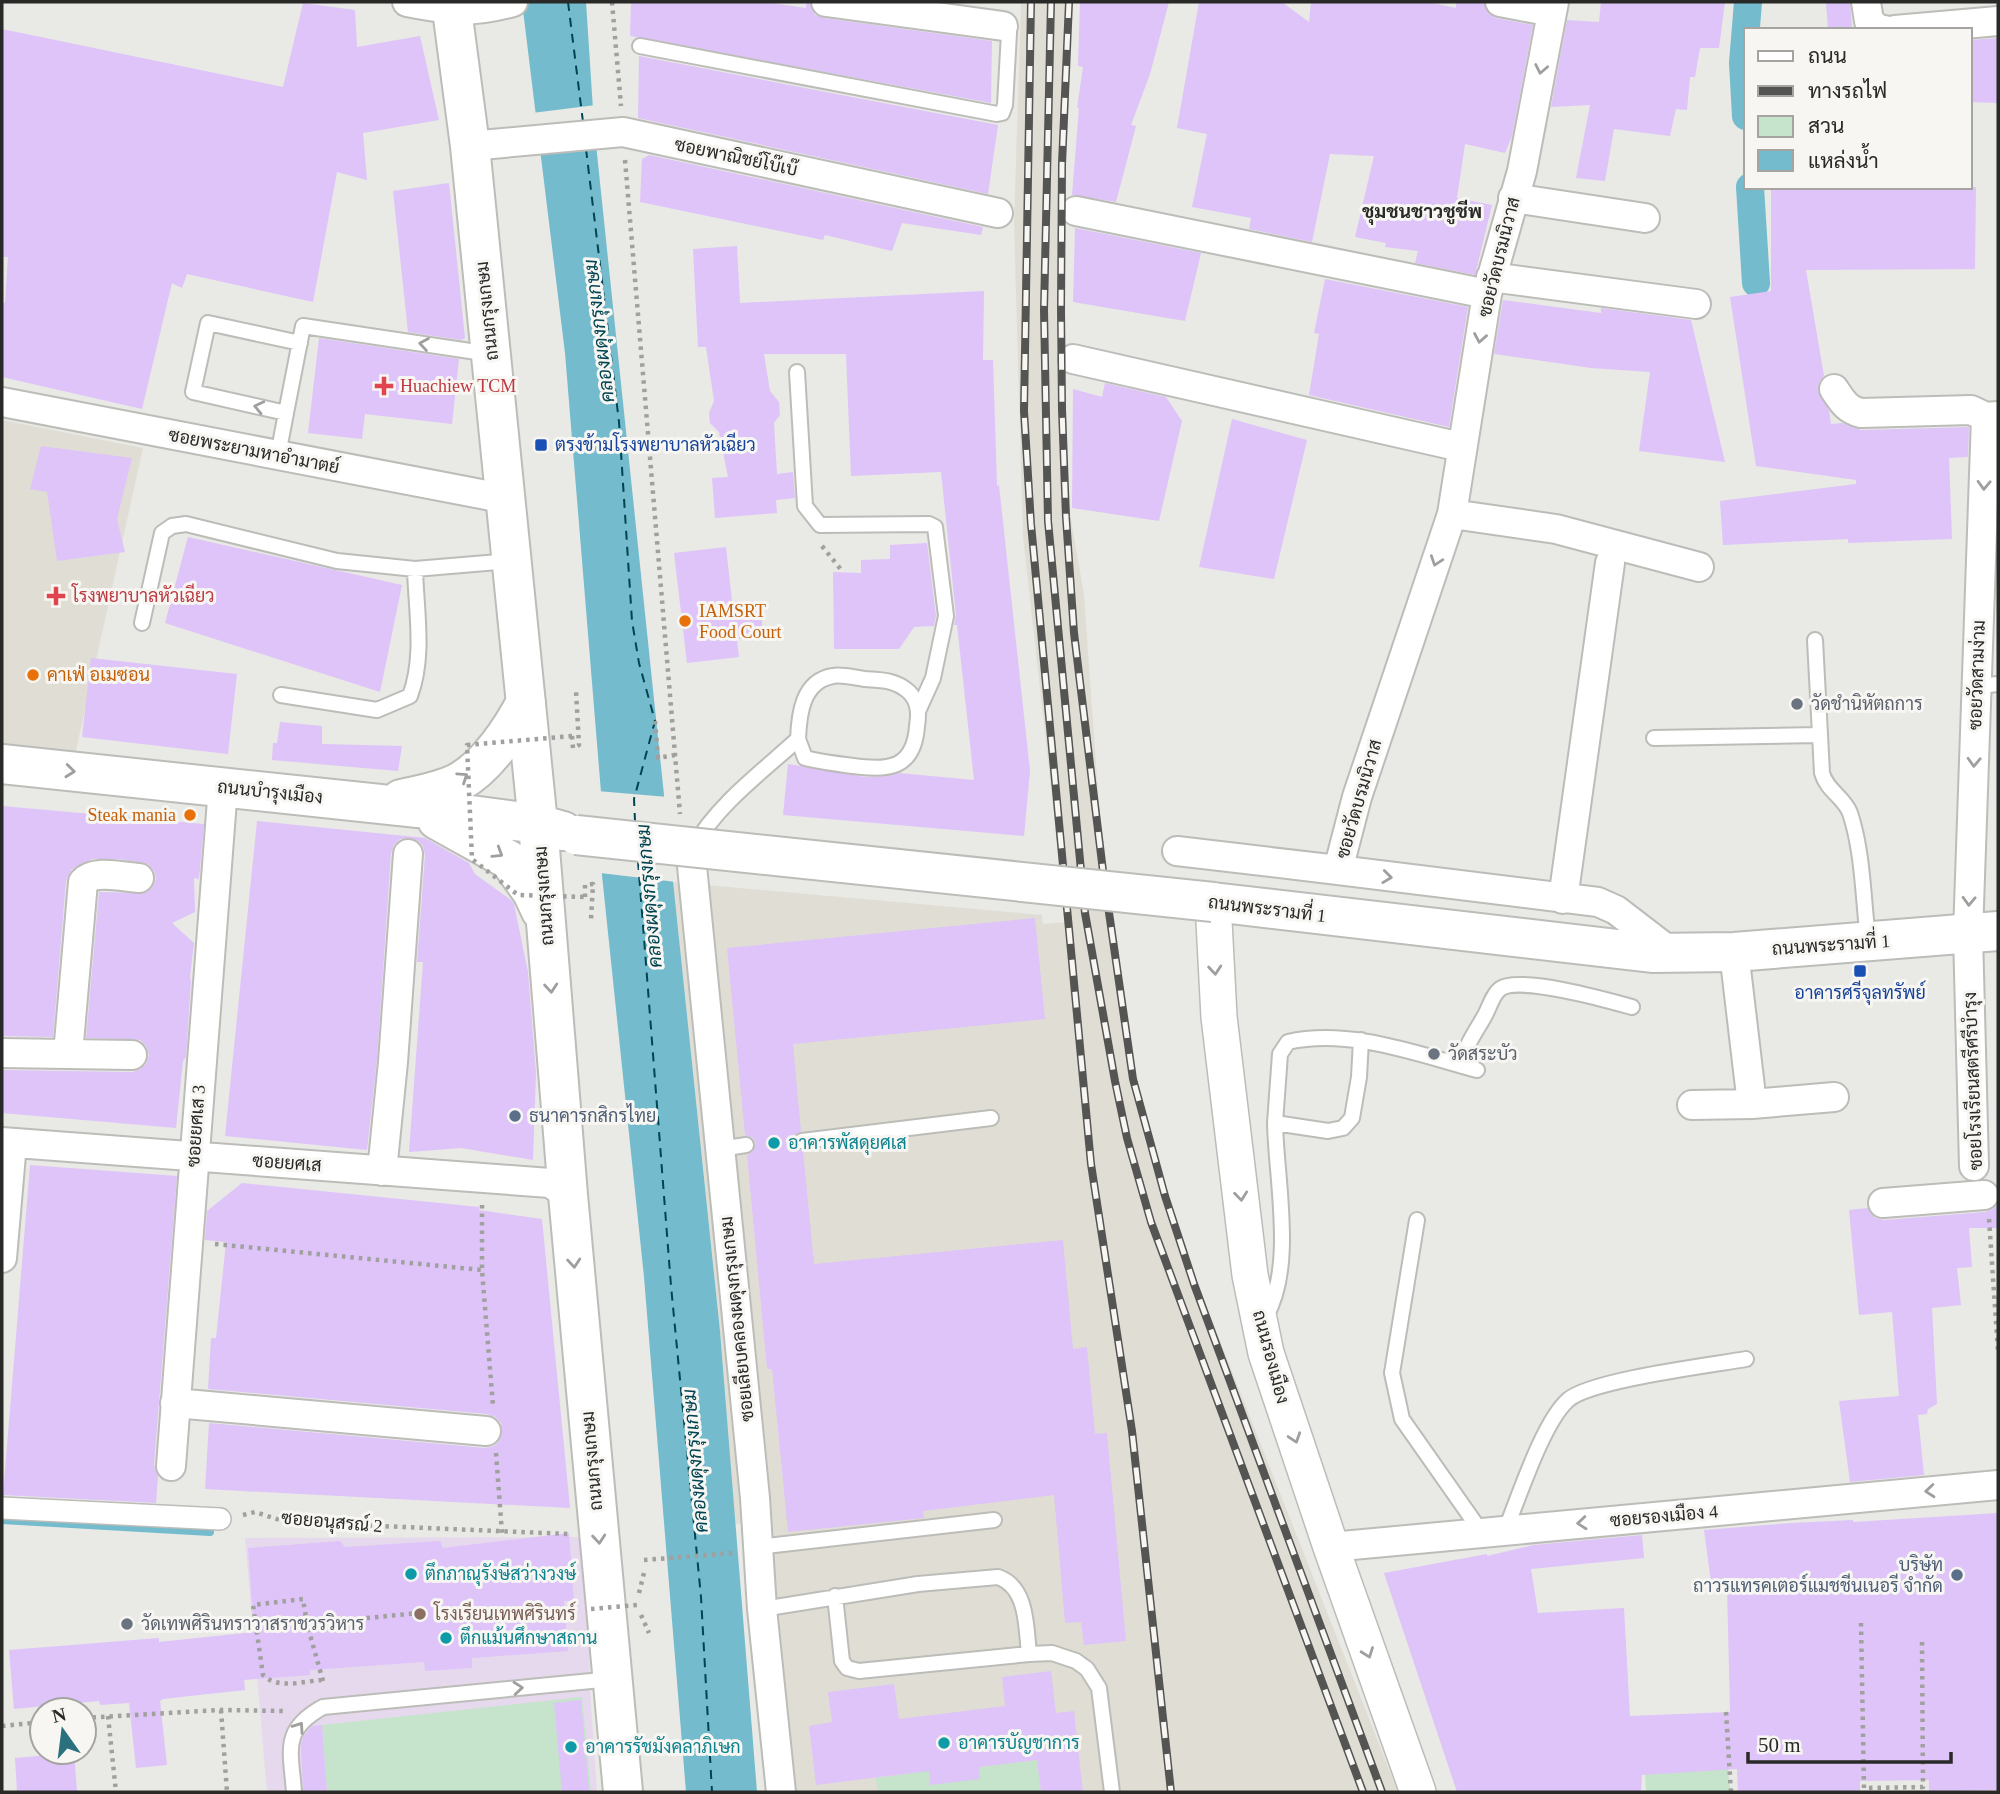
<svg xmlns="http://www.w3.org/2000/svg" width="2000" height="1794" viewBox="0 0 2000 1794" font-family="'Times New Roman',Sarabun,serif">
	<rect width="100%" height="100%" fill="#e9e9e5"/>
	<path fill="#e0ded4" d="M1021,2H1071L1061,213L1064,478L1084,595L1108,932L1145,1142L1203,1298L1398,1792H773L747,1523L735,1524L720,1331L673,882L1042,915L1043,924L1066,922L1023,536L1014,224Z
		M2,420L143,448L75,755L2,745Z"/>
	<path fill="#e6d9ed" d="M587,1537L590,1689L597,1792H267L245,1538Z"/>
	<path fill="#c5e4cb" d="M582,1697L591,1792H327L322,1725Z
		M1037,1760L1041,1792H878L876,1778L904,1774L928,1764L930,1784L980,1779L979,1767Z
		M1728,1769L1730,1792H1646L1645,1774Z"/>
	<path fill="#73bbcd" d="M522,2H586L594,125L720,1331L757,1792H686L644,1277L598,837L601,792L565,353Z"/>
	<path fill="#e9e9e5" d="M596,105L597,125L537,151L532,113Z
		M597,791L668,797L676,882L600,873Z"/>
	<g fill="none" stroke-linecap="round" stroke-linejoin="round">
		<path stroke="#73bbcd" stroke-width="8" d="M2,1520L210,1532"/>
		<path stroke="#73bbcd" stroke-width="28" d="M1746,116L1743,63L1748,2
			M1750,187L1756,283"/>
		<path stroke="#004451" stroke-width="2" stroke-dasharray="9 7" stroke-linecap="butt" d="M568,2L583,122
			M586,149L619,422L632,621L639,663L655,721L634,799L635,821
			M638,861L671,1286L701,1597L712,1792"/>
	</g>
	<path fill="#dec4f9" d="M631,2H765L806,8V2H810L815,15L824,18L992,41L991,103L630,36Z
		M1080,2H1169L1150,74L1131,125L1136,126L1116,202L1072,195L1079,108H1077L1083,67L1078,66Z
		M1199,2H1282L1309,22L1311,2H1428L1456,8V2H1484L1489,14L1496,18L1533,25L1512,136L1505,153L1465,144L1457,198L1492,205L1475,275L1415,263L1418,251L1385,247L1386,243L1355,237L1374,156L1330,154L1312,242L1249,229L1251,218L1192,207L1207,134L1177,128Z
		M1601,2H1725L1719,48H1700L1695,77H1690L1687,110L1676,109L1670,136L1614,129L1605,181L1576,178L1590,105L1551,107L1567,20L1599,22Z
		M1826,2H1850L1852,28L1828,29Z
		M303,3L355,10L357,47L420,36L439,120L363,133L367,180L337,172L313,302L187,274L182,288L172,283L142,409L2,377V302L5,303L8,257H2V29L283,87Z
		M1998,38V103L1970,102V40Z
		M639,56L998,125L988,194L638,118Z
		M649,155L983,227L981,235L902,223L892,251L825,235L823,240L640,202L642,159Z
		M449,183L465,338L461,340L408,332L393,191Z
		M1771,187H1976L1975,269L1806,270L1824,376L1819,382L1818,391L1829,411L1831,424L1842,423L1861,430L1969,427L1968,457L1949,458L1952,539L1848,543V539L1723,545L1720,501L1856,484V480L1756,466L1730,297L1771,291Z
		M1075,228L1201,253L1185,321L1073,302Z
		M737,246L740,303L984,291L983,360H993L997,486L999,485L1030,771L1024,836L783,815L788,764L865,777L889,776L899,773L974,780L957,625H954L956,615L941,472L851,476L846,354H764L770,391L779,402L780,415L774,423L777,474L793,472L795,498L776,500L777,513L715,518L712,478L728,477L719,432L710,423L709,413L714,401L706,347H698L693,249Z
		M1325,279L1468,307L1449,427L1309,395L1319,334L1314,333Z
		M1503,300L1601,313V308L1691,320L1725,462L1639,451L1650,372L1591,368L1494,354Z
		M319,338L459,359L452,424L365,414L362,439L308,433Z
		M1105,383L1166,397L1182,421L1159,521L1072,508L1073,389L1102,397Z
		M1232,419L1307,440L1274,579L1199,567Z
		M41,446L132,458L117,519L125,552L57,561L47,492L30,489Z
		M188,537L402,585L380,692L165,623Z
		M927,543L936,616L934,626L914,627L899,649H834L833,572L861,573V560L890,559V545Z
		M726,547L732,601H762V639H737L739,657L687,663L674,553Z
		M91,658L237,674L228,754L82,737Z
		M280,722L322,726V744L402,746L398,771L272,760L273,743H277Z
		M2,806L204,824L199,879L194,878L195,912L172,923L194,943L190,977L191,981L186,1057L183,1061L176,1128L2,1113V1070L132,1072L139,1070L146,1064L149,1055L146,1046L140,1040L86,1038L99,892L145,893L152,888L156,879L154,871L148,864L119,859H92L72,869L66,881L53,1037L2,1036Z
		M257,821L425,838L469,863L475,874L511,900L514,904L528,972L536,1073L533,1160L461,1148L409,1152L423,962H417L425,855L423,846L418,841L410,838L400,839L394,845L391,853L377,1059L367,1150L225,1136Z
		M1035,918L1045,1019L793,1044L801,1131L793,1137V1143L798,1150L803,1151L814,1264L1063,1240L1073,1349L1087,1347L1095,1434L1107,1433L1126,1641L1084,1645L1081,1622L1065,1623L1054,1495L923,1511L924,1518L788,1532L772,1369H767L747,1155L752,1152L756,1144L753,1138L745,1135L727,948Z
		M30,1165L177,1176L154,1465L158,1476L156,1503L3,1495Z
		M242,1183L479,1207V1210L542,1219L570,1508L205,1489L209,1423L485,1448L494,1446L499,1441L502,1433L501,1423L495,1417L487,1414L208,1389L211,1338H216L226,1242L205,1240L207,1211Z
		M1998,1203V1228H1969L1972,1267L1957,1268L1961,1305L1932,1308L1937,1404L1928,1409L1927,1414L1918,1415L1924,1475L1850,1482L1839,1401L1899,1396L1892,1312L1859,1315L1849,1210L1868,1208L1875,1218L1884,1220L1985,1212L1993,1209Z
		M1998,1513V1790L1929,1791V1780L1860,1781V1792H1738L1737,1769L1642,1775L1641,1792H1457L1384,1573L1487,1554V1556L1534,1545L1642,1535L1644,1558L1531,1569L1538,1613L1624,1608L1630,1716L1730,1712L1727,1586L1712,1589L1704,1530L1791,1523L1853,1520V1522Z
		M569,1533L574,1601H564L568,1651L472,1658V1668L425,1671L424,1662L310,1670V1675L244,1680L245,1690L163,1699L160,1701L167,1765L136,1768L129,1703L100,1705L99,1701L14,1709L9,1650L159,1638V1642L254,1632L248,1548L340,1541L345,1547L440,1541L443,1548Z
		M1051,1671L1056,1713L1074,1711L1083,1792H1041L1037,1760L979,1767L980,1779L930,1785L929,1771L816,1785L809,1726L832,1722L828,1692L894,1684L899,1719L1005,1706L1002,1677Z
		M581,1700L589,1791L562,1792L554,1703Z
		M322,1725L327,1792H303L301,1745L303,1737L312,1726Z
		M74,1753L77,1791L17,1792L15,1758Z"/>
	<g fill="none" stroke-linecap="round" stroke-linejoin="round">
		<defs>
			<path id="service" d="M640,46L997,114L1002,113L1005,105L1009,33L1003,26
				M300,343L208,323L193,392L286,413L303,326L490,354
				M797,372L805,506L820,525L929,524L935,527L946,616L933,678L919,709
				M278,455L286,413
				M142,623L162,533L172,526L186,524L337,561L415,569L511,561
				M1815,640L1822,773C1827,791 1844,797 1850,813C1863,852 1863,898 1868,939
				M1977,686L1998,684
				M281,695L377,710L410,696C425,656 416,610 415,569
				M1654,738L1819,735
				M694,846C718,804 762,772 798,739C799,715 802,681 833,676C842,674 855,678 865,679C882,680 896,680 909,692C919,702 919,714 917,726C914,769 888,771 853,766C837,764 821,762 805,758L798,739
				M1462,1066C1464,1047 1475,1033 1484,1017C1489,1009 1492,995 1500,989C1518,975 1607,1000 1632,1007
				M1275,1123L1280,1054L1288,1042C1349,1028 1417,1054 1477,1070
				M802,1141L991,1118
				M720,1149L746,1145
				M1417,1220L1392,1373L1402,1419L1482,1533
				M1266,1316C1295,1266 1276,1179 1275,1123L1328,1131L1343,1128L1352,1118L1359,1077L1361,1040
				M1505,1531C1519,1497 1543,1422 1568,1400C1590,1380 1712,1365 1746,1359
				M758,1547L994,1520
				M835,1596L842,1661L847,1668L859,1671L1029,1654
				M762,1609L918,1584L998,1577C1028,1587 1026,1628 1029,1654L1052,1653L1076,1661L1087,1669L1099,1688L1112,1792
				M294,1792C291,1751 281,1730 323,1707L612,1679"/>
			<path id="pedestrian" d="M2,1508L220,1519"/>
			<path id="minor" d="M407,2C449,10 470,14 513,2
				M826,2L1003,26
				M1500,2L1552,12
				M1554,2L1522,171L1487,294L1452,514L1357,797L1338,870L1598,902L1616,910L1672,953
				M1866,2L1869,21L1878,29L1885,30
				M1895,30L1998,21
				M470,146L623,132L998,213
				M1513,198L1645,218
				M1076,211L1487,294
				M1491,277L1696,304
				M1073,359L1461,447
				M1834,389C1842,401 1847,410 1861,413L1971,410L1986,417L1998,416
				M2,402L507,499
				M1452,514L1556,529L1699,567
				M690,846L755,1498L762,1609L781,1792
				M1177,851L1338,870
				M1563,899L1610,563
				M1734,952L1752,1104
				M2,1053L132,1055
				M68,1054L83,882C94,869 123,877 139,878
				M1692,1105L1752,1104L1834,1097
				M2,1142L550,1183L568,1195
				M1974,1166L1968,934L1986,417
				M382,1171L393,1062L408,854
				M1883,1203L1984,1195
				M2,1258L12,1143
				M175,1403L486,1431
				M171,1466L223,787
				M1331,1547L1998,1485"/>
			<path id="tertiary" d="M1213,902L1219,1017L1250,1275L1266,1353L1331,1547L1418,1792"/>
			<path id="secondary" d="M451,2L470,146L538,824L568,1195L623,1792
				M2,764L418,808L538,824L563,831
				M401,799C420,795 442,791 459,782C487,767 512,729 526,702
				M437,820L509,860L532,892L541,911
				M1213,902L1652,953L1734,952L1998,931"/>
		</defs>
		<use href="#service" stroke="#bcbcb8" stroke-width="18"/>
		<use href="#pedestrian" stroke="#bcbcb8" stroke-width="24"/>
		<use href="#minor" stroke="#bcbcb8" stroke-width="32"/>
		<use href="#tertiary" stroke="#bcbcb8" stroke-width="38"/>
		<use href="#secondary" stroke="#bcbcb8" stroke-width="42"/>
		<path stroke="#a0a09e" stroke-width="4.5" stroke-dasharray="3.5 5" stroke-linecap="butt" d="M612,2L621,106
			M625,160L680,814
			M822,546L843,572
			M655,721L658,758L675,755
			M572,736L573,748L579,745L576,691
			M585,897V885L593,884L591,919
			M482,1205V1270L493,1406
			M1989,1219L1998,1351
			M215,1244L482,1270
			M496,1453L502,1533
			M243,1515L255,1512L286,1522L568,1534
			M644,1560L734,1553
			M639,1593L645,1569
			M641,1615L649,1633
			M1861,1623L1864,1788L1923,1787L1922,1641
			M307,1624L303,1599L253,1605L263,1675C278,1690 304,1681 322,1680
			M323,1681L307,1624L418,1613
			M221,1710L227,1792
			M1726,1712L1731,1792
			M108,1716L116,1792
			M84,1718L221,1710L286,1711
			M2,1726L42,1722"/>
		<use href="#service" stroke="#fff" stroke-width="14"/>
		<use href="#pedestrian" stroke="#fff" stroke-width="21"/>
		<use href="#minor" stroke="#fff" stroke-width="28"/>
		<use href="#tertiary" stroke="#fff" stroke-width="35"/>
		<use href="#secondary" stroke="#fff" stroke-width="38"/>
		<defs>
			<path id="rail" d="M1031,2L1024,411L1031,524L1091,1164L1132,1431L1171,1792
				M1051,2L1044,310L1048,521L1085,913L1115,1081L1127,1138L1151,1222L1363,1792
				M1069,2L1062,164L1061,309L1062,409L1066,517L1074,633L1103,871L1133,1079L1165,1196L1194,1284L1382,1792"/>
		</defs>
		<use href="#rail" stroke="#545453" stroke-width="8"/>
		<use href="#rail" stroke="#f7f6f2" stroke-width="5" stroke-dasharray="16" stroke-linecap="butt"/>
		<defs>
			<path id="secondary-bridge" d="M576,835L1213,902"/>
		</defs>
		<use href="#secondary-bridge" stroke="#bcbcb8" stroke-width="42" stroke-linecap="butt"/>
		<path stroke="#a0a09e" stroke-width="4.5" stroke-dasharray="3.5 5" stroke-linecap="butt" d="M572,736L467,745L472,859L518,895L585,897
			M591,1609L637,1605"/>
		<use href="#secondary-bridge" stroke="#fff" stroke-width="38"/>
	</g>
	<defs><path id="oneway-chevron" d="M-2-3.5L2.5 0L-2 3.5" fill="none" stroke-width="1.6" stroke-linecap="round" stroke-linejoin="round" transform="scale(1.75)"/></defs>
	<g stroke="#9f9f9e">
		<use href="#oneway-chevron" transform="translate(1541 69) rotate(101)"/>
		<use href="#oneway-chevron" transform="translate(1480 338) rotate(100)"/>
		<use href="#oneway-chevron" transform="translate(424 344) rotate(-171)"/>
		<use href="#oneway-chevron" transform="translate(259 407) rotate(-167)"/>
		<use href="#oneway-chevron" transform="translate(1984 485) rotate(92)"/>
		<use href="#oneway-chevron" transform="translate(1436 561) rotate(109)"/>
		<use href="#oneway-chevron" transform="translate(1974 762) rotate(92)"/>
		<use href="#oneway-chevron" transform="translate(70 771) rotate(6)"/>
		<use href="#oneway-chevron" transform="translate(463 777) rotate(-34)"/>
		<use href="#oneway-chevron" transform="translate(498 853) rotate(32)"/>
		<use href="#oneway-chevron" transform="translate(1387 877) rotate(7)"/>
		<use href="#oneway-chevron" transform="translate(1969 901) rotate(92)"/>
		<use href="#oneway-chevron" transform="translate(1215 970) rotate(85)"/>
		<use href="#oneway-chevron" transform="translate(551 988) rotate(85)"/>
		<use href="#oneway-chevron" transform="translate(1241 1196) rotate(84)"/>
		<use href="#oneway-chevron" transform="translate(574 1263) rotate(85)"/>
		<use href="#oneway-chevron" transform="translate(1295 1438) rotate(72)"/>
		<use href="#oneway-chevron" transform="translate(1930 1491) rotate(175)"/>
		<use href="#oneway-chevron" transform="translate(1582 1523) rotate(175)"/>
		<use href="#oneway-chevron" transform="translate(599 1539) rotate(85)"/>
		<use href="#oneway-chevron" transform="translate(1368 1653) rotate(70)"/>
		<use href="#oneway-chevron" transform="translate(518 1688) rotate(-5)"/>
		<use href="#oneway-chevron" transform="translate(299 1727) rotate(-55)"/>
	</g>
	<g fill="#e0444e" stroke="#f7f6f2" stroke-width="2.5">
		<path d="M380.5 375.5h7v7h7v7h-7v7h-7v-7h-7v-7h7z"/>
		<path d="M52.5 585.5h7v7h7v7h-7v7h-7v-7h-7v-7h7z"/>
	</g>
	<g fill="#1a4fb4" stroke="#f7f6f2" stroke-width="2.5">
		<rect x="534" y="438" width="14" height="14" rx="3.5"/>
		<rect x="1853" y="964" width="14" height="14" rx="3.5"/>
	</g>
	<g fill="#e8710a" stroke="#f7f6f2" stroke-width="2.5">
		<circle cx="685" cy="621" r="7"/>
		<circle cx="33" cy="675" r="7"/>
		<circle cx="190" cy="815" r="7"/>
	</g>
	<g fill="#6b7280" stroke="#f7f6f2" stroke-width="2.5">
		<circle cx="1797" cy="704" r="7"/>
		<circle cx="1434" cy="1054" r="7"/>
		<circle cx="127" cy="1624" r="7"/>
	</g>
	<g fill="#5c6f8a" stroke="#f7f6f2" stroke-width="2.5">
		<circle cx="515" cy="1116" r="7"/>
		<circle cx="1957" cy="1575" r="7"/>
	</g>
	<g fill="#0f9aa8" stroke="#f7f6f2" stroke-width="2.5">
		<circle cx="774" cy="1143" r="7"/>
		<circle cx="411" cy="1574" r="7"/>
		<circle cx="446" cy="1638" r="7"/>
		<circle cx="944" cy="1743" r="7"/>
		<circle cx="571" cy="1747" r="7"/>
	</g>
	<circle fill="#8d6e63" stroke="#f7f6f2" stroke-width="2.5" cx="420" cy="1614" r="7"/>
	<g text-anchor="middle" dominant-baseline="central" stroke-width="6" stroke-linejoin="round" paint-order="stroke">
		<g font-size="18" fill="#292928" stroke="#f7f6f2">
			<text transform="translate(736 157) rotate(12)">ซอยพาณิชย์โบ๊เบ๊</text>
			<text transform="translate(1499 257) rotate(-76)">ซอยวัดบรมนิวาส</text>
			<text transform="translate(487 311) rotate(-96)">ถนนกรุงเกษม</text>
			<text transform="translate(254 451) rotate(11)">ซอยพระยามหาอำมาตย์</text>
			<text transform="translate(1977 675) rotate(-88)">ซอยวัดสามง่าม</text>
			<text transform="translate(270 792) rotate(6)">ถนนบำรุงเมือง</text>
			<text transform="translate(1359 799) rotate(-74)">ซอยวัดบรมนิวาส</text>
			<text transform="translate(544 896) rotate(-94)">ถนนกรุงเกษม</text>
			<text transform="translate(1267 909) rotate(7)">ถนนพระรามที่ 1</text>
			<text transform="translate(1831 945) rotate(-4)">ถนนพระรามที่ 1</text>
			<text transform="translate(1973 1081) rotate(-92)">ซอยโรงเรียนสตรีศรีบำรุง</text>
			<text transform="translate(196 1126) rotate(-86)">ซอยยศเส 3</text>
			<text transform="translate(287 1163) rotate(4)">ซอยยศเส</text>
			<text transform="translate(737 1319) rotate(-96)">ซอยเลียบคลองผดุงกรุงเกษม</text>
			<text transform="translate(1271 1357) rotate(75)">ถนนรองเมือง</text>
			<text transform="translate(592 1461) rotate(-95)">ถนนกรุงเกษม</text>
			<text transform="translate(1664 1516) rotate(-5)">ซอยรองเมือง 4</text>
			<text transform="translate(332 1522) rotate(5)">ซอยอนุสรณ์ 2</text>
		</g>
		<g font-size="18" fill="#be3a42" stroke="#f7f6f2" text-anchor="start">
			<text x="400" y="386">Huachiew TCM</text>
			<text x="72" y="596">โรงพยาบาลหัวเฉียว</text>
		</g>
		<g font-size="18" fill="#164399" stroke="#f7f6f2" text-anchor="start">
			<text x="555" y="445">ตรงข้ามโรงพยาบาลหัวเฉียว</text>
			<text x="1860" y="993" text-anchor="middle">อาคารศรีจุลทรัพย์</text>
		</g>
		<g font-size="18" fill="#c56008" stroke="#f7f6f2" text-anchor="start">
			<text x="699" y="611">IAMSRT<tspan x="699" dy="21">Food Court</tspan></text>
			<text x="47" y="675">คาเฟ่ อเมซอน</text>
			<text x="176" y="815" text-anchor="end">Steak mania</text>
		</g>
		<g font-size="18" fill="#5b616d" stroke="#f7f6f2" text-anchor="start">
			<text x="1811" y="704">วัดชำนิหัตถการ</text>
			<text x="1448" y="1054">วัดสระบัว</text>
			<text x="141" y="1624">วัดเทพศิรินทราวาสราชวรวิหาร</text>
		</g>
		<g font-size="18" fill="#4e5e75" stroke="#f7f6f2" text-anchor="start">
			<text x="529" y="1116">ธนาคารกสิกรไทย</text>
			<text x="1943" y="1565" text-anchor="end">บริษัท<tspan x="1943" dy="21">ถาวรแทรคเตอร์แมชชีนเนอรี จำกัด</tspan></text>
		</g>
		<g font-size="18" fill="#0d838f" stroke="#f7f6f2" text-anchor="start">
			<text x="788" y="1143">อาคารพัสดุยศเส</text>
			<text x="425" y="1574">ตึกภาณุรังษีสว่างวงษ์</text>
			<text x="460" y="1638">ตึกแม้นศึกษาสถาน</text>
			<text x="958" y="1743">อาคารบัญชาการ</text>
			<text x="585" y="1747">อาคารรัชมังคลาภิเษก</text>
		</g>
		<g font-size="18" fill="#785e54" stroke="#f7f6f2" text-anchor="start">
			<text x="434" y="1614">โรงเรียนเทพศิรินทร์</text>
		</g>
		<g font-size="19" font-weight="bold" fill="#292928" stroke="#f7f6f2">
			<text x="1422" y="211">ชุมชนชาวชูชีพ</text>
		</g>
		<g font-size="19" font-style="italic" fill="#004451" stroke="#f7f6f2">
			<text transform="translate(599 331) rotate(-97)">คลองผดุงกรุงเกษม</text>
			<text transform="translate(649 896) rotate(-95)">คลองผดุงกรุงเกษม</text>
			<text transform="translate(695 1461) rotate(-95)">คลองผดุงกรุงเกษม</text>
		</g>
	</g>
	<rect width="2000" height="1794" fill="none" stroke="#292928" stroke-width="7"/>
	<rect x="1744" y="28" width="228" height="161" fill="#f7f6f2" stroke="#a5a4a1" stroke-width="2"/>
	<rect x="1758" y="51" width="35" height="10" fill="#ffffff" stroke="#a5a4a1" stroke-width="2"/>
	<text x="1808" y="63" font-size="21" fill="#292928">ถนน</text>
	<rect x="1758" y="86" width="35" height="10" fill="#545453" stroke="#a5a4a1" stroke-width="2"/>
	<text x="1808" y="98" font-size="21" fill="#292928">ทางรถไฟ</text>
	<rect x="1758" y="116" width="35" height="21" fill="#c5e4cb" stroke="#a5a4a1" stroke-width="2"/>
	<text x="1808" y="133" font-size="21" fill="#292928">สวน</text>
	<rect x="1758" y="150" width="35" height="21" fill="#73bbcd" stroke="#a5a4a1" stroke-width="2"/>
	<text x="1808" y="168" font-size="21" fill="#292928">แหล่งน้ำ</text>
	<g transform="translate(63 1731) rotate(346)"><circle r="33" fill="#f7f6f2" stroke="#a5a4a1" stroke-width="2"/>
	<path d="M0-5L12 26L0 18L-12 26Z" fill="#2a717d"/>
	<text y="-10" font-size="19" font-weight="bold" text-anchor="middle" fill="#292928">N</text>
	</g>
	<path d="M1748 1752v10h203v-10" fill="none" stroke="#292928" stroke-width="3.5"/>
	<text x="1758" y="1752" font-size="21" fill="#292928" stroke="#f7f6f2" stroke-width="5" paint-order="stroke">50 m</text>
</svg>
